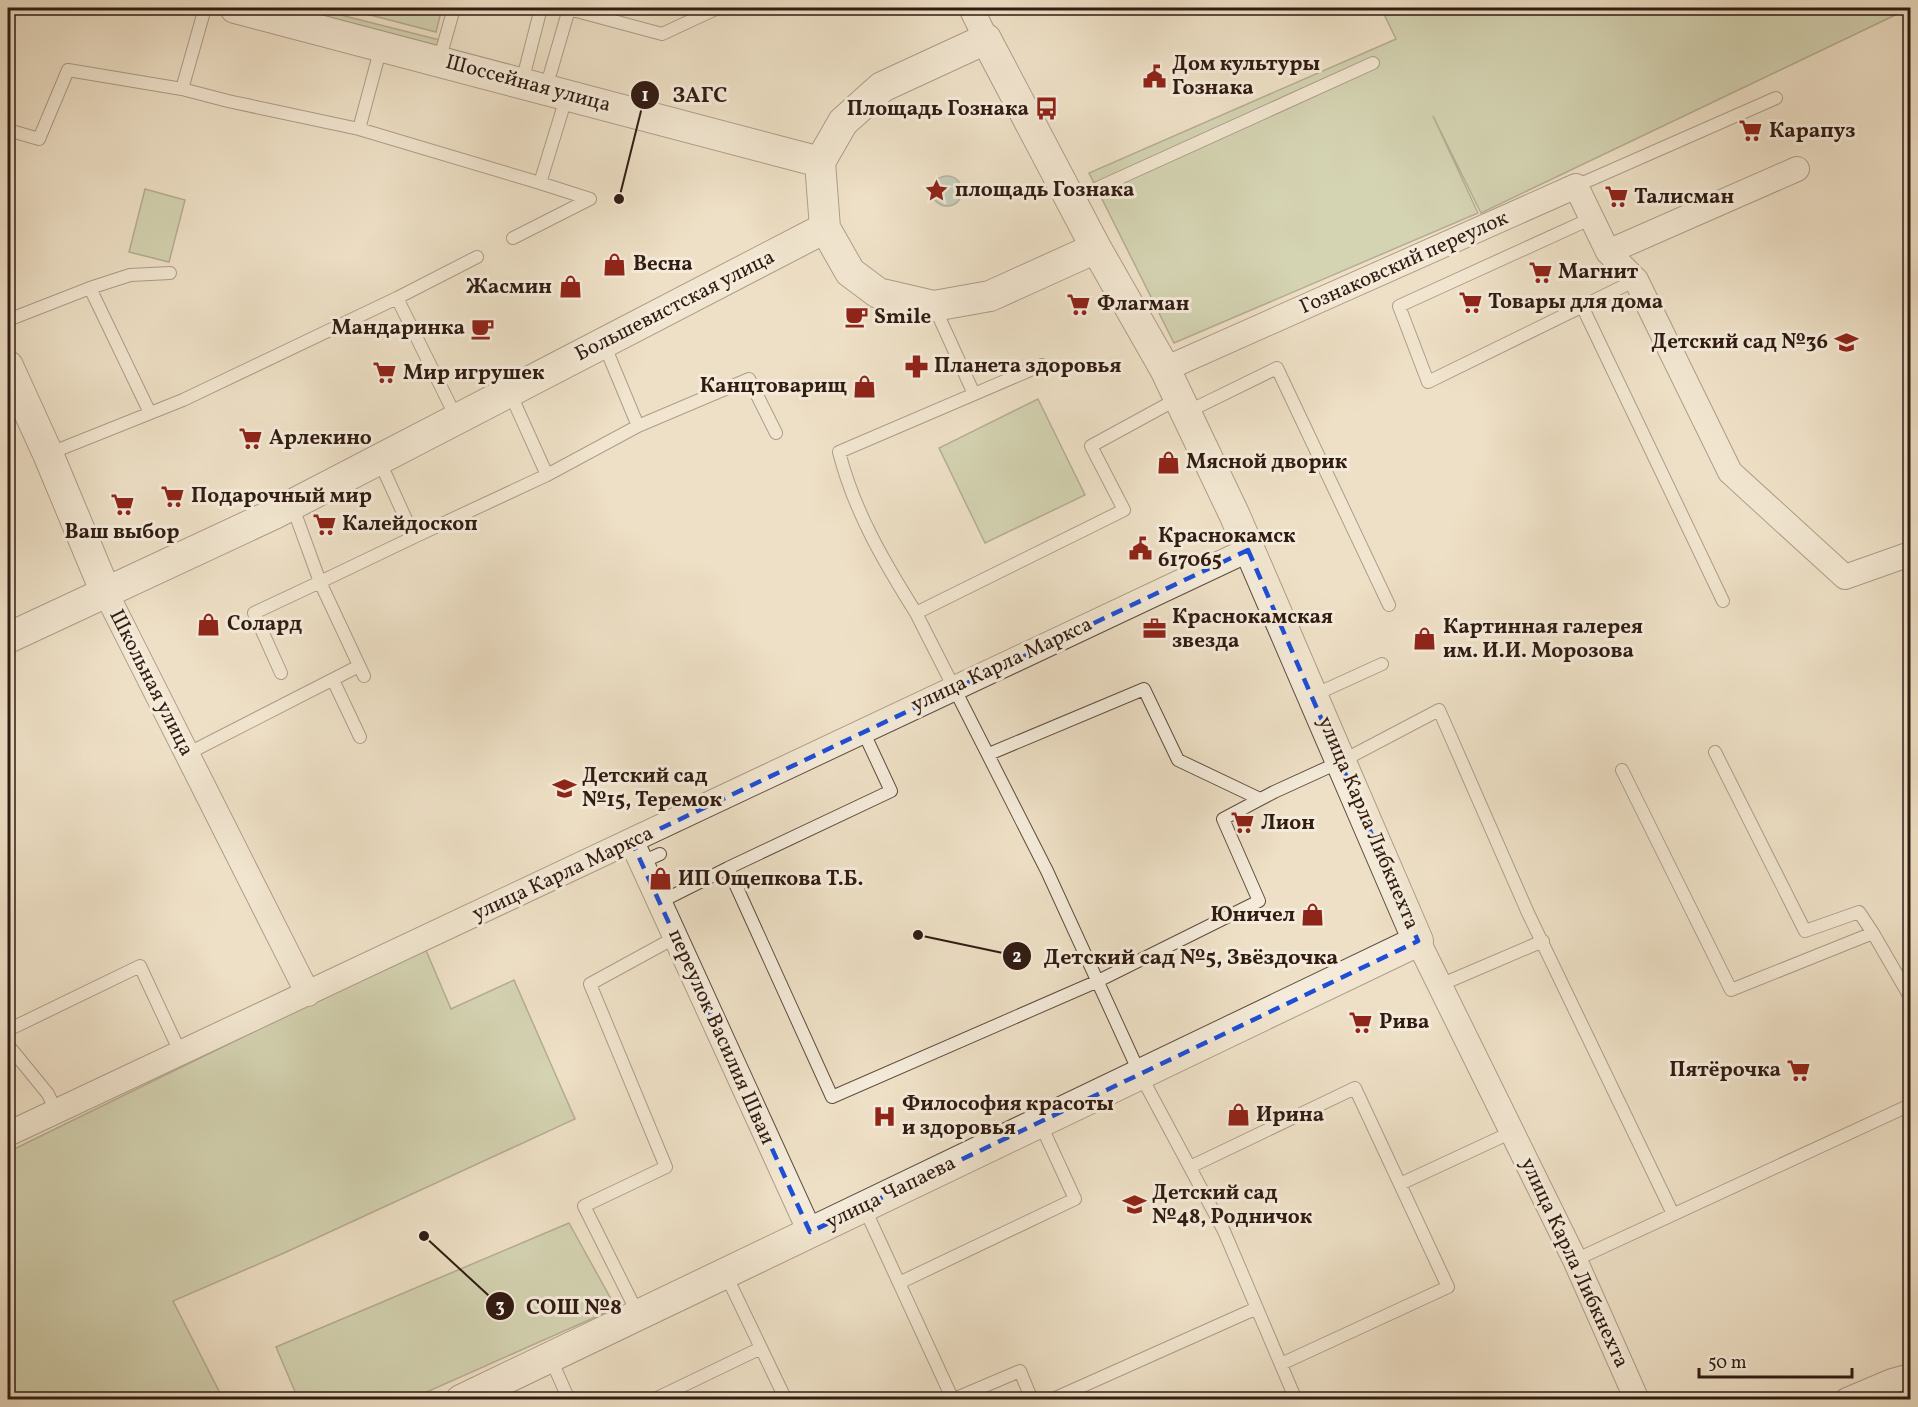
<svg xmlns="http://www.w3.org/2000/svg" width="1918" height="1407" viewBox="0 0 1918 1407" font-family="Vollkorn,serif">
	<rect width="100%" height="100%" fill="#eee0c6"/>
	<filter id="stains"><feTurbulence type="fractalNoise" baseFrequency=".00333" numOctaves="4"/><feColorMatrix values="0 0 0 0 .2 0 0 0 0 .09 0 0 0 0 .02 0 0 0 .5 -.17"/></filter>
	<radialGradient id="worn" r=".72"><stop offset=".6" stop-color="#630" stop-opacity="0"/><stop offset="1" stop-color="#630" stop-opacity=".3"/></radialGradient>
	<path fill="#b3c399" stroke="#726f56" stroke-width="1.5" d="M259,8H313L440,40L437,53Z
		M343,8H442L436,32Z
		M1381,8H1910L1481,213L1433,116L1478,213L1174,343L1089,173L1396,39Z
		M145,189L185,200L169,262L129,252Z
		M1038,399L1085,495L985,543L939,448Z
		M425,948L451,1009L514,980L575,1119L284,1253L173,1301L223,1399L8,1400V1152Z
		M569,1223L616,1308L411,1399H280L296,1394L276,1347Z"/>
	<path fill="#99bdb3" stroke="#6f7c73" stroke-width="1.5" d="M932 191a15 15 0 1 1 30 0a15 15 0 1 1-30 0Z"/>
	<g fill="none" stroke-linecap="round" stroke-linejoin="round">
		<defs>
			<path id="service" d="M381,47L359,129L540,183
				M439,61L454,8
				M522,82L541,8
				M546,88L569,9L662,34L718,8
				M182,89L228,101L359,129
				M8,130L39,139L68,70L182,89L205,8
				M1576,186L1776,98
				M1071,200L1373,63
				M1590,219L1399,306L1428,382L1636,280
				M513,238L590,199L540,183L567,95
				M90,288L130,275L170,273
				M934,306L974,394
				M1582,306L1723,601
				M8,320L90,288L150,413
				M604,344L638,426
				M510,393L547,475
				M1179,398L1091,446L1124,510L916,613L1047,871L1140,1074L1224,1231L1296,1400
				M1187,412L1277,368L1389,605
				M457,419L397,298L477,257
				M48,454L183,400L397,298
				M414,537L547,475L638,426L749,379L776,433
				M916,613C884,562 854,511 839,452L1042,365
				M281,673L254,613L320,582L292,505
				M364,676L320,582L414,537L379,460
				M333,680L360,737
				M1314,695L1382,664
				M863,731L891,791L728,868L832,1097L1098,981L1259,901L1223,819L1274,792L1342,761L1439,710L1528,913L1673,1214
				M1715,752L1805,931L1859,912L1873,933
				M187,754L359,666
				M989,754L1144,689L1178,760L1260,799
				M1622,770L1731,990L1873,933L1910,997
				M642,862L660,854
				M660,902L728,868
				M1440,985L1543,941
				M8,1030L140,966L181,1054
				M8,1045L48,1094L56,1111
				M1190,1167L1355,1088L1448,1287L1281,1364
				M1400,1184L1512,1132
				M864,1207L953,1400
				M1575,1260L1910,1105
				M725,1273L786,1400
				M899,1283L1075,1199L1040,1123
				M638,1314L584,1206L666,1167L590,984L676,937
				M550,1357L569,1400
				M954,1399L1020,1371L1032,1400
				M653,1400L761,1348
				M1051,1400L1257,1308"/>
			<path id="minor" d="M971,8L986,39
				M1608,252L1797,169
				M1165,369L1576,186L1608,252L1636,280L1730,472L1845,577L1910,554
				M106,593L308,994
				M632,842L810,1232
				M1418,941L1575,1260L1637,1400
				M8,1134L1248,550
				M1847,1400L1892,1381L1910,1376"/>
			<path id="tertiary" d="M235,8L820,162
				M986,39L1096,248L990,296L934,306L878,293L850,272L825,228L820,162L843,122L882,87Z
				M8,366L48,454L106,593
				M8,638L274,514L825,228
				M461,1400L1418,941L1235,516L1165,369L1096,248"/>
		</defs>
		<use href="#service" stroke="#604c3f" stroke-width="14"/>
		<use href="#minor" stroke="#604c3f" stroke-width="26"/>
		<use href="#tertiary" stroke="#604c3f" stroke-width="32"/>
		<use href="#service" stroke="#f4ebda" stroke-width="12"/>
		<use href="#minor" stroke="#f4ebda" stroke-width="24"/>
		<use href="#tertiary" stroke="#f4ebda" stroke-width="30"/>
	</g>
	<path d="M0 0H1918V1407H0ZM1248,550L1418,941L810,1232L632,842Z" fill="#eee0c6" fill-opacity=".55" fill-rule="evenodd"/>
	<path fill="none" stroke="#1d4ed8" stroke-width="4.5" stroke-dasharray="12 8" stroke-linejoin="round" d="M1248,550L1418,941L810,1232L632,842Z"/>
	<defs>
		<symbol id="civic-bare" viewBox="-9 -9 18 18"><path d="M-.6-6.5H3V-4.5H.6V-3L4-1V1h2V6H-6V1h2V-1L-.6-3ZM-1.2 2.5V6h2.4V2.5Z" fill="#8f2418" stroke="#f4ebda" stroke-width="2.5" paint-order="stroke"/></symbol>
		<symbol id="bus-bare" viewBox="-9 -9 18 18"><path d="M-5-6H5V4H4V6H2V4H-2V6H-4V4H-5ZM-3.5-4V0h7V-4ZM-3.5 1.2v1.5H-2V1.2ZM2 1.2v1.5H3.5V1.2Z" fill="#8f2418" stroke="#f4ebda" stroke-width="2.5" paint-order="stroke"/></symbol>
		<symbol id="supermarket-bare" viewBox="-9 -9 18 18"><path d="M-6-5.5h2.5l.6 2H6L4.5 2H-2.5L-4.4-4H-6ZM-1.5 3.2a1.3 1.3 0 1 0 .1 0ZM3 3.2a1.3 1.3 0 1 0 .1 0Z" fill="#8f2418" stroke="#f4ebda" stroke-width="2.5" paint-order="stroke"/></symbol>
		<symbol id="sight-bare" viewBox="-9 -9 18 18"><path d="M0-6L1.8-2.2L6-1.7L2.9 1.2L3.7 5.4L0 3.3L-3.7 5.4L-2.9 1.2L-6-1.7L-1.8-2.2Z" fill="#8f2418" stroke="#f4ebda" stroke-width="2.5" paint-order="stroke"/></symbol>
		<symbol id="shop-bare" viewBox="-9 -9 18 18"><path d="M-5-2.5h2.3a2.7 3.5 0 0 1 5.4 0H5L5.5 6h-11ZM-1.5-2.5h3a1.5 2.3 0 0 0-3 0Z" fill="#8f2418" stroke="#f4ebda" stroke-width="2.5" paint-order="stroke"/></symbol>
		<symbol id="cafe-bare" viewBox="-9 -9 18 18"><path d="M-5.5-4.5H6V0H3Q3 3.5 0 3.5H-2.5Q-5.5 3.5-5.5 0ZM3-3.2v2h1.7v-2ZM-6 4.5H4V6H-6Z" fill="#8f2418" stroke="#f4ebda" stroke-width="2.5" paint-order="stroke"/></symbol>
		<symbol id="school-bare" viewBox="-9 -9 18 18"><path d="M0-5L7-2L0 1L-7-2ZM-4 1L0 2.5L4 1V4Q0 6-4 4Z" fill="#8f2418" stroke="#f4ebda" stroke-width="2.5" paint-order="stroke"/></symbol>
		<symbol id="pharmacy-bare" viewBox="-9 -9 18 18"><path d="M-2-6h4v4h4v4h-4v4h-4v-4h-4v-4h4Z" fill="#8f2418" stroke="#f4ebda" stroke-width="2.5" paint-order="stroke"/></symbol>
		<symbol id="office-bare" viewBox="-9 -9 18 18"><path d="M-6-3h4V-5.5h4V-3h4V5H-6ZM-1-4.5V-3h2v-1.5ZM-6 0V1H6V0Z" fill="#8f2418" stroke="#f4ebda" stroke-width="2.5" paint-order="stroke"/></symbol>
		<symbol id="hospital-bare" viewBox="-9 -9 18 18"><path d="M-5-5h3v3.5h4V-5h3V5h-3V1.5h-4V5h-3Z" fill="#8f2418" stroke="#f4ebda" stroke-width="2.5" paint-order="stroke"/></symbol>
	</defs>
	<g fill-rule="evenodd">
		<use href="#civic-bare" x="1138" y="60" width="33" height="33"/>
		<use href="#bus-bare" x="1030" y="92" width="33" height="33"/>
		<use href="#supermarket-bare" x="1734" y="114" width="33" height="33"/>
		<use href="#sight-bare" x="920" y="174" width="33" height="33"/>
		<use href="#supermarket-bare" x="1600" y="180" width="33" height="33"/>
		<use href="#shop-bare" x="598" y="248" width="33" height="33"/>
		<use href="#supermarket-bare" x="1524" y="256" width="33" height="33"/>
		<use href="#shop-bare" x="554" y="270" width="33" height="33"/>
		<use href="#supermarket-bare" x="1454" y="286" width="33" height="33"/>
		<use href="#supermarket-bare" x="1062" y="288" width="33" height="33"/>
		<use href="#cafe-bare" x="840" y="300" width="33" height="33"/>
		<use href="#cafe-bare" x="466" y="312" width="33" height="33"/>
		<use href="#school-bare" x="1830" y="326" width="33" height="33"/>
		<use href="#pharmacy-bare" x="900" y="350" width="33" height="33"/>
		<use href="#supermarket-bare" x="368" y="356" width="33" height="33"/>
		<use href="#shop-bare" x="848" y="370" width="33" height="33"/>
		<use href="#supermarket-bare" x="234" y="422" width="33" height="33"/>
		<use href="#shop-bare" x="1152" y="446" width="33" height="33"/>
		<use href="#supermarket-bare" x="156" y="480" width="33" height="33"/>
		<use href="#supermarket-bare" x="106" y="488" width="33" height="33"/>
		<use href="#supermarket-bare" x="308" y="508" width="33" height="33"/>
		<use href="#civic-bare" x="1124" y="532" width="33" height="33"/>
		<use href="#shop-bare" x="192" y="608" width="33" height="33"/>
		<use href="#office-bare" x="1138" y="612" width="33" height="33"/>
		<use href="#shop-bare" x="1408" y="622" width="33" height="33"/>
		<use href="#school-bare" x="548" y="772" width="33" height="33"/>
		<use href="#supermarket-bare" x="1226" y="806" width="33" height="33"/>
		<use href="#shop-bare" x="644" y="862" width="33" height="33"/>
		<use href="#shop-bare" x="1296" y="898" width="33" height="33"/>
		<use href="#supermarket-bare" x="1344" y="1006" width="33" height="33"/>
		<use href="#supermarket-bare" x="1782" y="1054" width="33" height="33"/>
		<use href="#shop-bare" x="1222" y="1098" width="33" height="33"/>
		<use href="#hospital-bare" x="868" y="1100" width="33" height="33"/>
		<use href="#school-bare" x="1118" y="1188" width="33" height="33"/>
	</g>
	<g text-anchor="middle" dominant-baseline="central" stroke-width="6" stroke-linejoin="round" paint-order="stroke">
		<g font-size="21" font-weight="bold" fill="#311b12" stroke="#f4ebda" text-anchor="start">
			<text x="1172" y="64">Дом культуры<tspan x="1172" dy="24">Гознака</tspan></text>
			<text x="1029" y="109" text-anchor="end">Площадь Гознака</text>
			<text x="1769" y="131">Карапуз</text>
			<text x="955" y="190">площадь Гознака</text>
			<text x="1634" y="197">Талисман</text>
			<text x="633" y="264">Весна</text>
			<text x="1558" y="272">Магнит</text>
			<text x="552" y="287" text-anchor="end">Жасмин</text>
			<text x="1488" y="302">Товары для дома</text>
			<text x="1097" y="304">Флагман</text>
			<text x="874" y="317">Smile</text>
			<text x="465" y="328" text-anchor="end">Мандаринка</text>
			<text x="1828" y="342" text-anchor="end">Детский сад №36</text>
			<text x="934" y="366">Планета здоровья</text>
			<text x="403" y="373">Мир игрушек</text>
			<text x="847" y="386" text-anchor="end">Канцтоварищ</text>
			<text x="269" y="438">Арлекино</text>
			<text x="1186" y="462">Мясной дворик</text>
			<text x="191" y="496">Подарочный мир</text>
			<text x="342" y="524">Калейдоскоп</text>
			<text x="122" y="532" text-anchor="middle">Ваш выбор</text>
			<text x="1158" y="536">Краснокамск<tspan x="1158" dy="24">617065</tspan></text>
			<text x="1172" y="617">Краснокамская<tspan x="1172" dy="24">звезда</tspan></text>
			<text x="227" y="624">Солард</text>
			<text x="1443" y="627">Картинная галерея<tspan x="1443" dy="24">им. И.И. Морозова</tspan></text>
			<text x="582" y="776">Детский сад<tspan x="582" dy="24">№15, Теремок</tspan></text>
			<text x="1261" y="823">Лион</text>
			<text x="678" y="879">ИП Ощепкова Т.Б.</text>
			<text x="1295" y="915" text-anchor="end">Юничел</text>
			<text x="1379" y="1022">Рива</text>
			<text x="1781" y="1070" text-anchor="end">Пятёрочка</text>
			<text x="902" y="1104">Философия красоты<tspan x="902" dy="24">и здоровья</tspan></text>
			<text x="1256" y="1115">Ирина</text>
			<text x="1152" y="1193">Детский сад<tspan x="1152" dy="24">№48, Родничок</tspan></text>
		</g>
		<g font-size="21" fill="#311b12" stroke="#f4ebda">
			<text transform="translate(528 84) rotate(15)">Шоссейная улица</text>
			<text transform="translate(1404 263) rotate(-24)">Гознаковский переулок</text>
			<text transform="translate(675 306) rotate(-27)">Большевистская улица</text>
			<text transform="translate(1002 665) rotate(-25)">улица Карла Маркса</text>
			<text transform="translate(151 683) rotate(63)">Школьная улица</text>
			<text transform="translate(1368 823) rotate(67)">улица Карла Либкнехта</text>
			<text transform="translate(563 874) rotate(-25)">улица Карла Маркса</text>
			<text transform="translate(721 1037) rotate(66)">переулок Василия Шваи</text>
			<text transform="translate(891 1193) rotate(-26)">улица Чапаева</text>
			<text transform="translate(1574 1263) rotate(65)">улица Карла Либкнехта</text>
		</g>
	</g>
	<path fill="none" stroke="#311b12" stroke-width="2" d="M619 199L645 95M918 935L1017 956M424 1236L500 1306"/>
	<g fill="#311b12" stroke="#f4ebda" stroke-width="2">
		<circle cx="619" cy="199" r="6"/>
		<circle cx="918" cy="935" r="6"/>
		<circle cx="424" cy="1236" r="6"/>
		<circle cx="645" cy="95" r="15"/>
		<circle cx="1017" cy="956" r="15"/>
		<circle cx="500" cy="1306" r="15"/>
	</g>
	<g font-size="18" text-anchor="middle" font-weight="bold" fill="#fff">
		<text x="645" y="101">1</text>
		<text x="1017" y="962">2</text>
		<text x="500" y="1312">3</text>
	</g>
	<g font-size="22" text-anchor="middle" font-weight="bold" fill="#311b12" stroke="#f4ebda" stroke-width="6" stroke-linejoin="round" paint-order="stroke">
		<text x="700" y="102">ЗАГС</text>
		<text x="1191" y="964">Детский сад №5, Звёздочка</text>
		<text x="574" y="1314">СОШ №8</text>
	</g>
	<rect width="1918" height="1407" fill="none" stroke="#eee0c6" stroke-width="30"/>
	<rect x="9" y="9" width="1900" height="1389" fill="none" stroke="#311b12" stroke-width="3"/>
	<rect x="15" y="15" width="1888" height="1377" fill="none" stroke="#311b12" stroke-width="1.5"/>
	<path d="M1699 1368v9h153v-9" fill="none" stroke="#311b12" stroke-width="3"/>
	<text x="1708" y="1368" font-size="18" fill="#311b12" stroke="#f4ebda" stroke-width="4.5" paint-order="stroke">50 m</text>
	<rect width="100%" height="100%" filter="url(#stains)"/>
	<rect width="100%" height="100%" fill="url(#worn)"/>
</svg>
